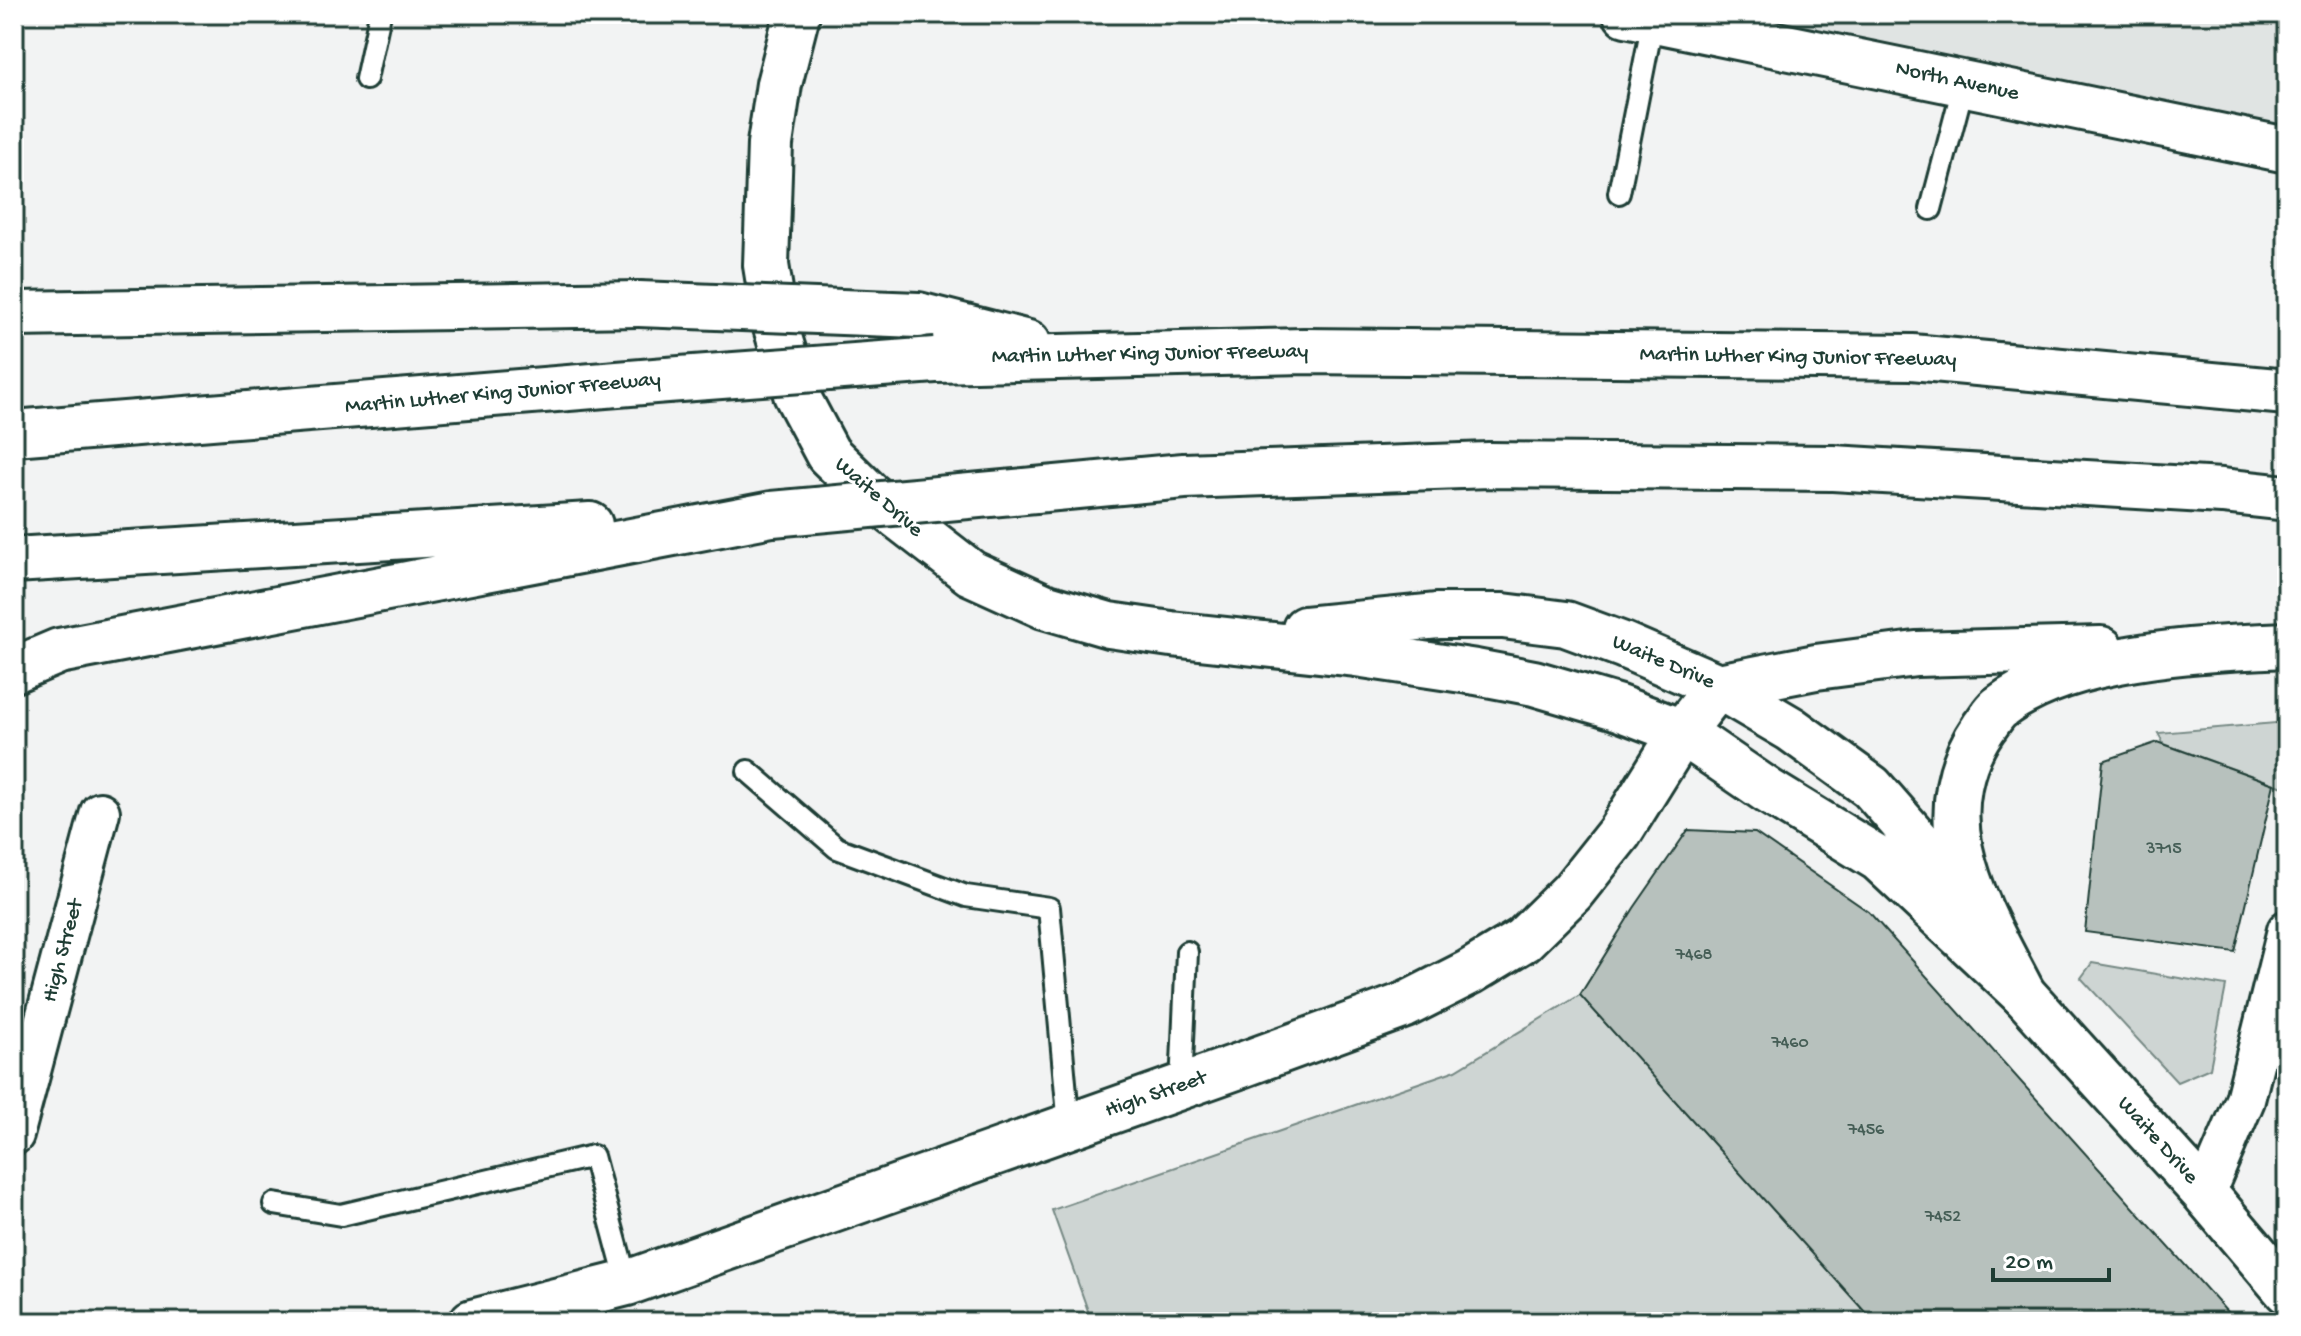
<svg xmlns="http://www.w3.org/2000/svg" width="2301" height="1336" viewBox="0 0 2301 1336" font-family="'Gochi Hand',sans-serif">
	<rect width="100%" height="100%" fill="#f2f3f3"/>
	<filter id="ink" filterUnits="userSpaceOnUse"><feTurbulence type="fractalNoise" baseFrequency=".0125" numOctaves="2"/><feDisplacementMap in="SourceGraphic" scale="16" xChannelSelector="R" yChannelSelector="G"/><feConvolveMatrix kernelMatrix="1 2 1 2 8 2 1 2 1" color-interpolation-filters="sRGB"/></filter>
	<g filter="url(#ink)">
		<path fill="#e0e4e3" d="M1679,14H2287V147Z"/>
		<path fill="#ced5d3" stroke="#768984" stroke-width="2" d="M2287,722L2286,788L2164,744L2158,733Z
			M2092,963L2226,986L2210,1068L2177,1082L2081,978Z
			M1580,995L1874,1322H1092L1052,1210L1456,1070Z"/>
		<path fill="#b7c1bd" stroke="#1f3d34" stroke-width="2" d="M2121,14H2161L2159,22Z
			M2158,742L2274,784L2235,952L2085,932L2103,761Z
			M1688,830L1755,833L1869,912L2236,1322H1874L1580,995L1634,908Z"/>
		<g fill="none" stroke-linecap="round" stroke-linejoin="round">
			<defs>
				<path id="lane" d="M366,79L380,14
					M1619,193L1653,20
					M1931,209L1964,83
					M748,771L837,848L966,896L1049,908L1069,1126
					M1181,1086L1187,952
					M274,1204L341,1215L593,1156L627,1283"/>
				<path id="street" d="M14,1135L100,812
					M2205,1194L2245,1100L2287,930"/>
				<path id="secondary" d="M797,14L779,84L770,144L766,265L776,327L796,394L828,454L869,494L971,573L1044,606L1109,625L1171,634L1356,654L1476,672L1534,683L1616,707L1682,732L1768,791L1879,859L2023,994L2205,1194L2287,1291
					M1626,14L2287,150
					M1305,629L1438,616H1503L1566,624L1623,645L1718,686L1791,729L1871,787L1942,868L1976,920
					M472,1322L627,1283L1239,1066L1405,1005L1470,972L1523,940L1572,892L1619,833L1682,732L1718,686"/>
				<path id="highway" d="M14,314L639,304
					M918,315L1028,343
					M935,360L1304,351L1912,357L2287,392
					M14,433L667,380
					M1035,490L1184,476L1489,465L1833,468L2222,491L2287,498
					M14,560L590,525
					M14,670L59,651L772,514
					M1718,686L1816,667L1916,654L2101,649
					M2023,994C1999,947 1971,901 1960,849C1951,806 1959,763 1984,727C1989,721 1993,713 1999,708C2069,654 2200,649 2287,645"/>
			</defs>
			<use href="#lane" stroke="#1f3d34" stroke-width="26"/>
			<use href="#street" stroke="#1f3d34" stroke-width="44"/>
			<use href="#secondary" stroke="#1f3d34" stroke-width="50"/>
			<use href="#highway" stroke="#1f3d34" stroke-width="50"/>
			<use href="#lane" stroke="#fff" stroke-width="20"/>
			<use href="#street" stroke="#fff" stroke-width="38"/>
			<use href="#secondary" stroke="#fff" stroke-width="44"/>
			<use href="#highway" stroke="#fff" stroke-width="44"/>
			<defs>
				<path id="highway-bridge" d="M639,304L918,315
					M667,380L935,360
					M772,514L1035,490"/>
			</defs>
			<use href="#highway-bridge" stroke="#1f3d34" stroke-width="50" stroke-linecap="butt"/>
			<use href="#highway-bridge" stroke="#fff" stroke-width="44"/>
		</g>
	</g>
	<g text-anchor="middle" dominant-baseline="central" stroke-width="6" stroke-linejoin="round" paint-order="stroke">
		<g font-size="18" fill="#455e56">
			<text x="2164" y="849">3715</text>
			<text x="1694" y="955">7468</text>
			<text x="1790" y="1043">7460</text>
			<text x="1866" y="1130">7456</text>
			<text x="1943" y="1217">7452</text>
		</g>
		<g font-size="22" fill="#1f3d34" stroke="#fff">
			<text transform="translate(1957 82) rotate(12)">North Avenue</text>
			<text transform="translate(1150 355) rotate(-1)">Martin Luther King Junior Freeway</text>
			<text transform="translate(1798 358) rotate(1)">Martin Luther King Junior Freeway</text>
			<text transform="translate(503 394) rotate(-5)">Martin Luther King Junior Freeway</text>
			<text transform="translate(878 498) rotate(41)">Waite Drive</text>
			<text transform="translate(1663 663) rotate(23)">Waite Drive</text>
			<text transform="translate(64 951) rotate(-75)">High Street</text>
			<text transform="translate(1156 1095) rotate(-19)">High Street</text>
			<text transform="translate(2157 1141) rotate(48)">Waite Drive</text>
		</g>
	</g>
	<rect width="2301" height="1336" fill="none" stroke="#fff" stroke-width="48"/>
	<rect x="24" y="24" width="2253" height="1288" fill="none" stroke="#1f3d34" stroke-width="3" filter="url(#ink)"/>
	<path d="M1993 1268v12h116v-12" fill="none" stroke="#1f3d34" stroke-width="4"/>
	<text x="2005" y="1268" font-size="24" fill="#1f3d34" stroke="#ffffff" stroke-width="6" paint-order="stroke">20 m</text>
</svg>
